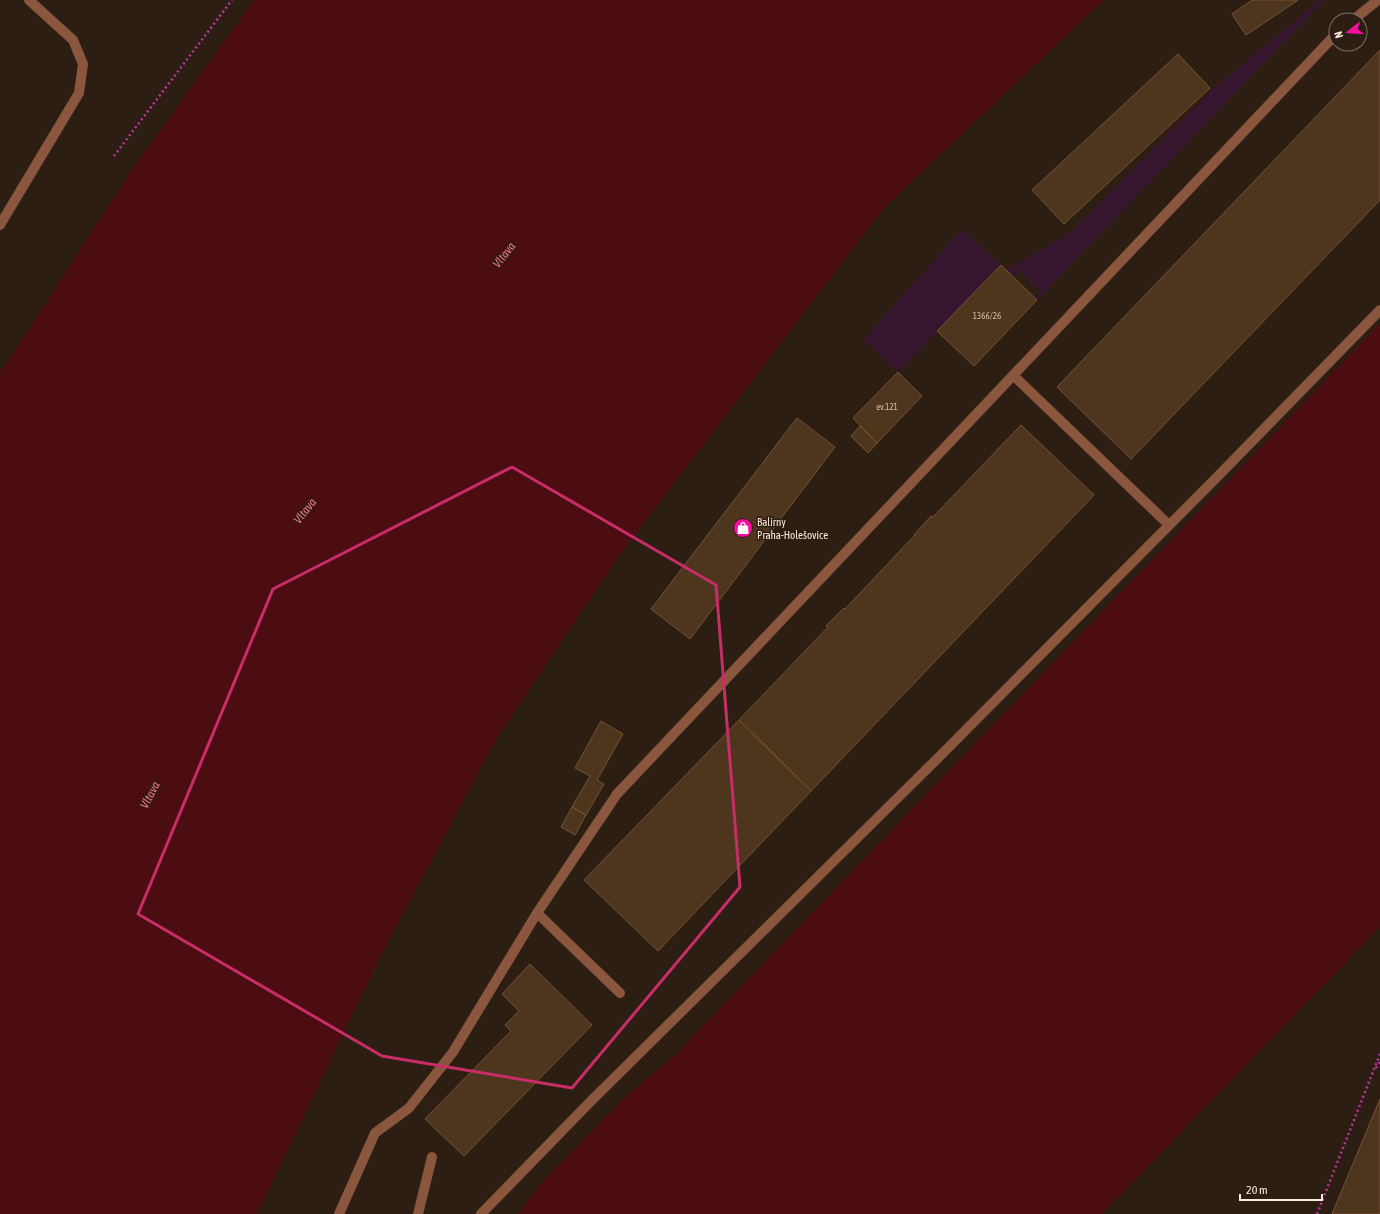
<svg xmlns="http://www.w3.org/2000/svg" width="1380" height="1214" viewBox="0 0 1380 1214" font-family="'Asap Condensed',sans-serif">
	<rect width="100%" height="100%" fill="#2c1e12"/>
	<path fill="#36152e" d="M1320,0H1326L1308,17L1037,300L1034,298L1041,291L1019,270L1013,277L1006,270L1069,234L1214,88Z
		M962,229L1001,265L898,372L864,339Z"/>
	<path fill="#4b0c12" d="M254,0H1104L884,208L618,557L498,736L381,955L257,1214H0V369L2,370L133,168Z
		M1380,323V927L1102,1214H518L543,1181L625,1097L676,1054Z"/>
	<path fill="#4d351e" stroke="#785331" d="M1252,0H1298L1246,35L1232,14Z
		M1380,50V200L1131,459L1057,387Z
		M1178,54L1210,88L1064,224L1032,190Z
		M1001,265L1037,300L974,366L937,331Z
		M898,372L922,396L877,443L853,418Z
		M797,418L835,447L690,639L651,609Z
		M1021,425L1094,495L811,791L739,720L828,627L826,626L844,608L845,609L915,535H914L931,516L933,517Z
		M860,426L877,443L868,453L851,436Z
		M739,720L811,791L658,951L584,880Z
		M601,721L623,734L597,780L604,784L586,815L572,807L590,776L575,768Z
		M572,807L586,815L575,835L561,827Z
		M530,964L592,1025L464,1156L425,1119L511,1031L505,1025L519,1011L502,994Z
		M1380,1099V1214H1332Z"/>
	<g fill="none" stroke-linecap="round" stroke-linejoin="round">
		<path stroke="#bd349f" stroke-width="2.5" stroke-dasharray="2 3" stroke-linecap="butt" d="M114,156L232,0
			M1376,1068L1380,1061
			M1317,1214L1380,1054"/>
		<path stroke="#8a563e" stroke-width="10" d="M1353,20L1378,0
			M0,225L79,93L83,64L73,40L29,0
			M1013,375L1169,525
			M537,913L620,993
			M339,1214L375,1133L409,1108L453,1052L537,913L617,794L1336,34
			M418,1214L432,1157
			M481,1214L591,1101L941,755L1221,473L1380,310"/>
	</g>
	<path fill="none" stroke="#c82d68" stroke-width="3" stroke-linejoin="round" d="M512,467L716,585L740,887L572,1088L382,1056L138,914L273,589Z"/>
	<defs>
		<symbol id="shop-disc" viewBox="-11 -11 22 22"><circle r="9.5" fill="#fa0ea1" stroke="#2c1e12"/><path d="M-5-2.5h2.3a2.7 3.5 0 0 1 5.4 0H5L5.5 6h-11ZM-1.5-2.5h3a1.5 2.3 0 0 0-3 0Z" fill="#fff"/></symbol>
	</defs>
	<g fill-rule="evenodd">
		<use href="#shop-disc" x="732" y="517" width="22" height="22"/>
	</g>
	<g text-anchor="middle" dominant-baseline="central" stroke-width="3" stroke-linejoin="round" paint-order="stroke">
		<g font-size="9" fill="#d2beae">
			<text x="987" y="316">1366/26</text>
			<text x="887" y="407">ev.121</text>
		</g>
		<g font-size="11" fill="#feebde" stroke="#2c1e12" text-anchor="start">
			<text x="757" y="522">Balírny<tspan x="757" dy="13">Praha-Holešovice</tspan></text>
		</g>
		<g font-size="12" font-style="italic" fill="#fc6e93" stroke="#2c1e12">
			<text transform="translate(504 255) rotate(-52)">Vltava</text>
			<text transform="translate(305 511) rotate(-52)">Vltava</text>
			<text transform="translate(150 795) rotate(-63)">Vltava</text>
		</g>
	</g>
	<g transform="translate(1348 32) rotate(253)"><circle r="19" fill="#2c1e12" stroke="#807064"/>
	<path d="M0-3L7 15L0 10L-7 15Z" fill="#fa0ea1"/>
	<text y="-6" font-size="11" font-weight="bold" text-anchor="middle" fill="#feebde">N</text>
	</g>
	<path d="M1240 1194v6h82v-6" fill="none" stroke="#feebde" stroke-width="2"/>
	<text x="1246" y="1194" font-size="12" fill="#feebde" stroke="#2c1e12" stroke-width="3" paint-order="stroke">20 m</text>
</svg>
